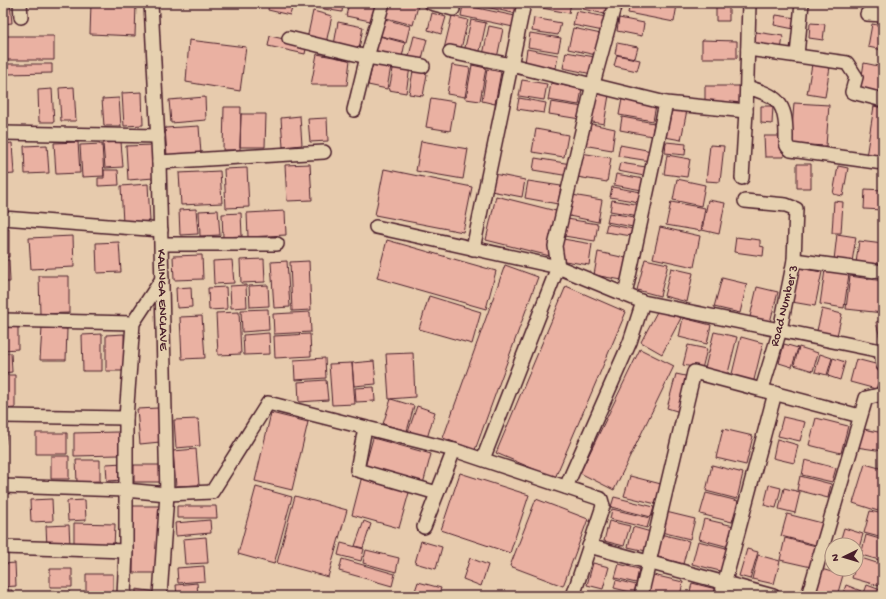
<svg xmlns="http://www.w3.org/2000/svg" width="886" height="599" viewBox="0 0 886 599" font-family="'Gochi Hand',sans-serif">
	<rect width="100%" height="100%" fill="#e7cbad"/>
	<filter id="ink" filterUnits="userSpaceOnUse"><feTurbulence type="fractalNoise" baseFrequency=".025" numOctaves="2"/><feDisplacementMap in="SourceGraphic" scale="8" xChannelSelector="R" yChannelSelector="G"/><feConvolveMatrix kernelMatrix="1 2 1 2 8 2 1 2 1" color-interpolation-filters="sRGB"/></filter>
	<g filter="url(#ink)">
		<path fill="#eab1a2" stroke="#4a1f2b" d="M3,3H10L12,23L3,24Z
			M91,3H136L135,36L90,34Z
			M269,3L292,8L290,15L268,10Z
			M297,3H315V7Z
			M319,3H343L342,12L318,8Z
			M349,3H379L375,22L346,16Z
			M390,3H408L418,6L413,25L386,18Z
			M468,3H520L517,14Z
			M537,3H571L569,13L536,7Z
			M584,3H612L609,15L583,9Z
			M630,3H665L677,5L674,22L628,13Z
			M716,3H729V21H716Z
			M825,3H840V5Z
			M463,5L520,17L518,28L461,16Z
			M313,11L332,16L326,43L307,39Z
			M576,11L606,17L603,31L573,25Z
			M432,13L446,17L441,34L428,30Z
			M776,15L796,18L794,29L774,25Z
			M452,16L468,20L460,53L444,49Z
			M381,18L410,26L406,42L377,35Z
			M534,18L561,23L558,35L532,31Z
			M619,18L644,23L642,36L617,31Z
			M471,20L486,23L479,55L464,52Z
			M338,22L363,27L359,49L334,45Z
			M810,23L825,24L823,40L809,38Z
			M872,24L883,26V50L868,47Z
			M489,26L503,29L497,58L483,55Z
			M573,28L601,34L596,55L568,49Z
			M756,32L783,36L781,51L754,47Z
			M530,33L561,38L558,52L528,47Z
			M5,36H54V60H5Z
			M270,36L307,44L305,54L268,46Z
			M379,36L405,43L401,62L374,55Z
			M414,36L427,39L421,63L408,60Z
			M189,40L246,47L240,91L186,82Z
			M702,40L737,41V58H702Z
			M617,43L638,47L635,58L615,54Z
			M527,49L558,55L556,68L525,63Z
			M566,52L595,57L592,74L563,68Z
			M317,54L350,60L347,85H311Z
			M617,55L640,60L637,71L614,66Z
			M373,63L391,66L387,89L368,85Z
			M864,63L883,67V92L860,88Z
			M6,64H52V73L6,74Z
			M394,64L410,67L406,93L389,90Z
			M812,64L830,67L825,97L807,94Z
			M452,65L470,68L465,97L447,94Z
			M472,65L486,68L480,101L466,99Z
			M487,69L501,72L495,104L482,101Z
			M413,71L427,74L423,96L409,94Z
			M522,80L547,84L544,100L519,96Z
			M551,83L582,89L579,105L548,100Z
			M705,86H741V104H705Z
			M74,87L76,121H61L59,88Z
			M52,89L54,122H39L38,90Z
			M142,92L143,125L124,126L122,93Z
			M592,92L609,95L604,124L587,121Z
			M205,97L206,120L171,123L169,100Z
			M119,98L121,126H104L102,99Z
			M431,98L455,102L450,131L426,127Z
			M519,98L546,103L544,113L517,109Z
			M622,99L656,105L653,121L619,115Z
			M551,102L583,107L580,119L549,114Z
			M794,103L829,105L826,146L791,144Z
			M671,106L687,110L681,140L665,137Z
			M761,106H773L772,124L761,123Z
			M874,106L883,108V159L866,157Z
			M224,107H241L240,150H223Z
			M241,114H266L265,147H240Z
			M300,116L302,145L283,147L281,118Z
			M622,117L654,123L652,136L620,130Z
			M327,118L328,141L310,142L308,119Z
			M587,123L615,129L612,150L583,145Z
			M199,126L201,154L167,156L165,128Z
			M536,129L568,135L564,157L532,152Z
			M764,136H783L784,157H765Z
			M421,141L468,149L463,179L416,171Z
			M78,142L80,173L56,174L54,143Z
			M121,142L123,167L105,168L103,143Z
			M666,142L686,144L685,155L665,153Z
			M12,143L14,174L3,175V144Z
			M102,144L104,176L82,177L80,145Z
			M47,145L49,173L25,174L24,146Z
			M152,145L154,178L128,180L126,146Z
			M620,145L652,151L650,161L618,156Z
			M710,145L724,146L720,182L706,181Z
			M581,153L611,158L607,182L577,177Z
			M667,155L690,159L687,177L664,174Z
			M535,158L571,164L569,176L533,170Z
			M620,163L646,167L644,176L618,171Z
			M310,164L312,200L287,201L285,165Z
			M797,164H811V188H797Z
			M838,166L848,168L843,196L833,194Z
			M247,168L249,207L226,208L224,169Z
			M384,169L472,187L463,232L375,215Z
			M104,170H118L119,185L98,186V178H104Z
			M220,171L222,203L181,205L179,173Z
			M494,174L525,180L522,197L491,191Z
			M616,174L644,179L642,190L614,185Z
			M677,179L705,185L701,206L673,200Z
			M528,181L561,186L558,204L525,198Z
			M148,184L150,221L123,223L121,186Z
			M612,187L641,192L639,202L610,197Z
			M865,189L883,190V210L864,209Z
			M572,195L602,200L598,222L569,216Z
			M496,196L560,212L550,256L486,240Z
			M612,200L641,205L639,216L610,211Z
			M708,200L725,203L719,234L702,230Z
			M834,201L843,202L841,233H832Z
			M671,202L705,208L701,231L666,225Z
			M196,209L198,234L180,235L179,210Z
			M218,210L220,235L200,236L199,211Z
			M285,211L286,235L248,237L247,213Z
			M241,213L242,236L223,237L222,214Z
			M609,213L635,217L633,227L607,222Z
			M567,219L598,224L595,241L564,236Z
			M607,224L633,229L632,236L605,232Z
			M660,227L700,236L694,267L653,258Z
			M9,229V257H3V230Z
			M837,234L856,237L852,262L834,260Z
			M73,236L74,267L31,269L29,238Z
			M736,237L760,240V246L764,247L763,256L734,252Z
			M563,239L592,244L589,265L559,260Z
			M387,240L496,271L486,309L377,278Z
			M859,241L883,244L882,266L856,263Z
			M119,242L121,272L97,273L96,243Z
			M598,252L626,258L622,280L594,275Z
			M202,255L203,279L174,280L173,256Z
			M264,259L265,282L241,283L240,260Z
			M645,259L668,264L660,296L637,290Z
			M3,260H9L10,282H3Z
			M232,260L234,283L214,284L213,261Z
			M287,261L290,307L274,308L271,262Z
			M309,261L311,310L292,311L290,262Z
			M505,265L538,277L475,450L443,438Z
			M671,268L693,273L687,302L664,296Z
			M799,268L822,272L815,306L792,302Z
			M825,270L849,274L844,308L820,304Z
			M39,276H69V313L40,314Z
			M850,276L883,281V313L846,309Z
			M722,278L747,284L740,313L714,307Z
			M3,285H5V313H3Z
			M246,285L247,307L231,308L230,286Z
			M268,285L269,306L250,307L249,286Z
			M566,286L626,312L555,478L496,453Z
			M191,287L192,307L177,308L176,288Z
			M226,287L227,309L209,310L208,288Z
			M757,287L778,292L770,322L750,317Z
			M429,296L481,312L472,344L419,329Z
			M660,306L681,318L662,354L641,342Z
			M268,309L269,330L242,332L241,310Z
			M822,309L842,314L836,340L816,335Z
			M239,312L241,354L218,355L216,313Z
			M310,312L311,332L274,334L273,314Z
			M202,316L205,358L182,359L180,317Z
			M683,318L711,325L707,344L679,337Z
			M883,320V337L880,338L876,322Z
			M18,324V349L3,350V325Z
			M42,328L67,329L66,360H40Z
			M714,332L737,337L727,377L704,372Z
			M269,333L270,354L244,355L243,335Z
			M102,334V371H83L82,335Z
			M124,334L125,371H106V335Z
			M310,334L311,356L275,358L274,336Z
			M741,337L763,343L753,384L731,378Z
			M784,344L798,348L792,367L779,363Z
			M688,345L707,349L702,369L683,365Z
			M799,347L818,353L813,371L794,365Z
			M640,349L674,366L614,490L580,473Z
			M3,353H11L12,372L3,373Z
			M413,353L415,397L389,399L386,354Z
			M820,354L832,358L827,375L815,372Z
			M325,358L326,378L295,380L294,360Z
			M833,358L845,362L840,380L828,376Z
			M856,359L883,366L876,389L850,382Z
			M374,361L376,384L354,386L352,363Z
			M352,363L355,404L332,405L329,364Z
			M676,374L690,377L680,412L667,408Z
			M3,375H15V408L3,409Z
			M326,380L328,400L299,402L298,382Z
			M374,387L375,401L356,402L355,388Z
			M391,399L414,406L407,431L383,424Z
			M417,406L435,412L427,438L408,432Z
			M158,408L160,442L140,444L137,409Z
			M271,413L308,422L292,490L255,481Z
			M783,417L805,422L800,441L778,436Z
			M816,418L848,426L841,453L809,445Z
			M198,419L200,446L176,448L174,420Z
			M3,423H8L5,444H3Z
			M859,428L883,433V451L856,447Z
			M723,429L753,436L746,465L716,458Z
			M119,432V455L74,456V433Z
			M36,433H67V454H36Z
			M373,438L431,454L423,484L365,467Z
			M777,439L798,445L794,463L773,458Z
			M196,449L199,485L176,486L173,451Z
			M51,456H69V479H51Z
			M76,460H100V481L77,482Z
			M805,460L836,468L832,482L802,475Z
			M123,463L124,480L107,481L106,464Z
			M865,464L883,469V495L878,511L853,503Z
			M134,465H161V482H134Z
			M712,465L743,473L737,499L706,491Z
			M460,473L529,495L510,553L441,530Z
			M362,476L410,489L399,528L352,515Z
			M630,476L661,484L656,504L624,496Z
			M800,476L831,484L828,498L797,490Z
			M769,485L781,488L776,508L764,505Z
			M256,487L292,497L274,564L238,554Z
			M784,488L800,492L795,513L779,509Z
			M706,493L738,501L732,522L700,514Z
			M295,496L347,510L328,577L277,563Z
			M614,497L654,507L651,517L611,507Z
			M52,499L53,521L31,522L30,500Z
			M536,499L588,519L563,586L510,566Z
			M85,500L86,520L68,521L67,501Z
			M133,506H161V573H133Z
			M177,506H216L217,518H177Z
			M612,509L650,518L647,528L610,519Z
			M870,511L883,514V538L864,533Z
			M666,512L695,519L690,539L661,532Z
			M787,514L822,523L816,545L781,536Z
			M704,519L734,526L729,547L699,539Z
			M210,520L211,533L176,536L175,523Z
			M364,521L371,524L363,548L355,546Z
			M609,521L630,526L624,546L604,541Z
			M74,523L115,524L114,548L74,547Z
			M69,525L70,546L47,547L46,526Z
			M633,527L651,532L646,551L628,547Z
			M844,528L863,534L857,555L856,545H839Z
			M660,534L689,541L683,564L654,556Z
			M866,535L883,540V561L861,555Z
			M206,537L208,563L185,564L183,539Z
			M785,538L816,546L811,567L780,560Z
			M421,541L442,547L436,569L415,563Z
			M698,541L730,549L724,572L692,564Z
			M341,543L364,549L361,561L338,555Z
			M747,549L758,552L750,579L739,576Z
			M366,550L399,558L396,572L363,563Z
			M758,555L780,561L774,584L752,579Z
			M858,557L883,565V587L852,578Z
			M470,558L488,565L481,586L463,579Z
			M342,559L395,574L392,586L339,571Z
			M15,563L16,586L3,587V564Z
			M593,563L609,567L603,589L587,585Z
			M619,564L639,569L636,583L615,578Z
			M204,566L205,581L178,583L177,568Z
			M50,569H72V587H50Z
			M821,569L843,575L837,596H823L814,593Z
			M86,574H113V596H86Z
			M649,574L683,582L680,596H655L644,593Z
			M616,580L636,585L634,593L614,588Z
			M418,582L441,588L438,596L414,594Z
			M197,583L198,596H177L176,585Z
			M692,583L716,589L715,596H689Z
			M846,585L861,591L860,596H842Z
			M867,585L883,591V596H863Z
			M136,589L156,592V596H136Z
			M3,590H12V596H3Z
			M50,592H70V596H50Z"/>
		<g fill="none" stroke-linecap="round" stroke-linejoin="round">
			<defs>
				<g id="minor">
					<path d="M20,3L21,17"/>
					<path id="s1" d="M151,3L159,162L167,494L160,596"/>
					<path d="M431,3L453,9"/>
					<path d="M867,14L883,15"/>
					<path d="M289,38L367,57L423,66"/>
					<path d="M748,49L847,63L856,77L852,92L883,100"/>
					<path d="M450,52L511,65L666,103L746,111"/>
					<path d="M797,55L802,3"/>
					<path d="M747,87C778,96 786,102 786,136C786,142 785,146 791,150L883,163"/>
					<path d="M354,110L367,57L383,3"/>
					<path d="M3,133L158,136"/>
					<path d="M159,162L324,152"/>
					<path d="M742,178L746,111L749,3"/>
					<path d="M745,201L786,205L796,209L794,260L780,330L762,389"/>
					<path d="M3,218L161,230"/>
					<path d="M376,227L558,267L643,302L881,351L883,365"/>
					<path d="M162,244H277"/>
					<path d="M473,249L524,3"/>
					<path d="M794,260L883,272"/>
					<path d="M625,295L666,103"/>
					<path d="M3,320L133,323"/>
					<path d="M3,416L126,418"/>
					<path d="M365,428L357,470L437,493"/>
					<path d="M483,459L558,267L555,246L593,84L615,3"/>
					<path d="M3,486L125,490L167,494L212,492L268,403L454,450L601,499L603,506L573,596"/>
					<path d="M566,487L630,342L643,302"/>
					<path d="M424,527L454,450"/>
					<path d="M589,546L773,596"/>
					<path d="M3,547L126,551"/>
					<path d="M124,596L126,551V418L133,323L162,279"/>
					<path d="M641,596L694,372L860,416"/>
					<path d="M721,596L775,393"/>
					<path d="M808,596L866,398L883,394"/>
				</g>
			</defs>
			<use href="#minor" stroke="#4a1f2b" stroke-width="16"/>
			<use href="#minor" stroke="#e6d1b0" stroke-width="13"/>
		</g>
	</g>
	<g text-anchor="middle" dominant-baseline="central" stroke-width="3" stroke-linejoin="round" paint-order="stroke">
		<g font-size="13" fill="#4a1f2b" stroke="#e6d1b0">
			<text stroke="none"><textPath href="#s1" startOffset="297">KALINGA ENCLAVE</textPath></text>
			<text transform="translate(785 306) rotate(-76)">Road Number 3</text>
		</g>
	</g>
	<rect width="886" height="599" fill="none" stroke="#e6d1b0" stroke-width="16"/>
	<rect x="8" y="8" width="870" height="583" fill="none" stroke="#4a1f2b" stroke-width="1.5" filter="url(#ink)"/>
	<g transform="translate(844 557) rotate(265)"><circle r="19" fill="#e6d1b0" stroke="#a88a7b"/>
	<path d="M0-3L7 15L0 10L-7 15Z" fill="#4a1f2b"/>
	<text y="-6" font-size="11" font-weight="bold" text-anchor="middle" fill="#4a1f2b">N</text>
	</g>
</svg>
